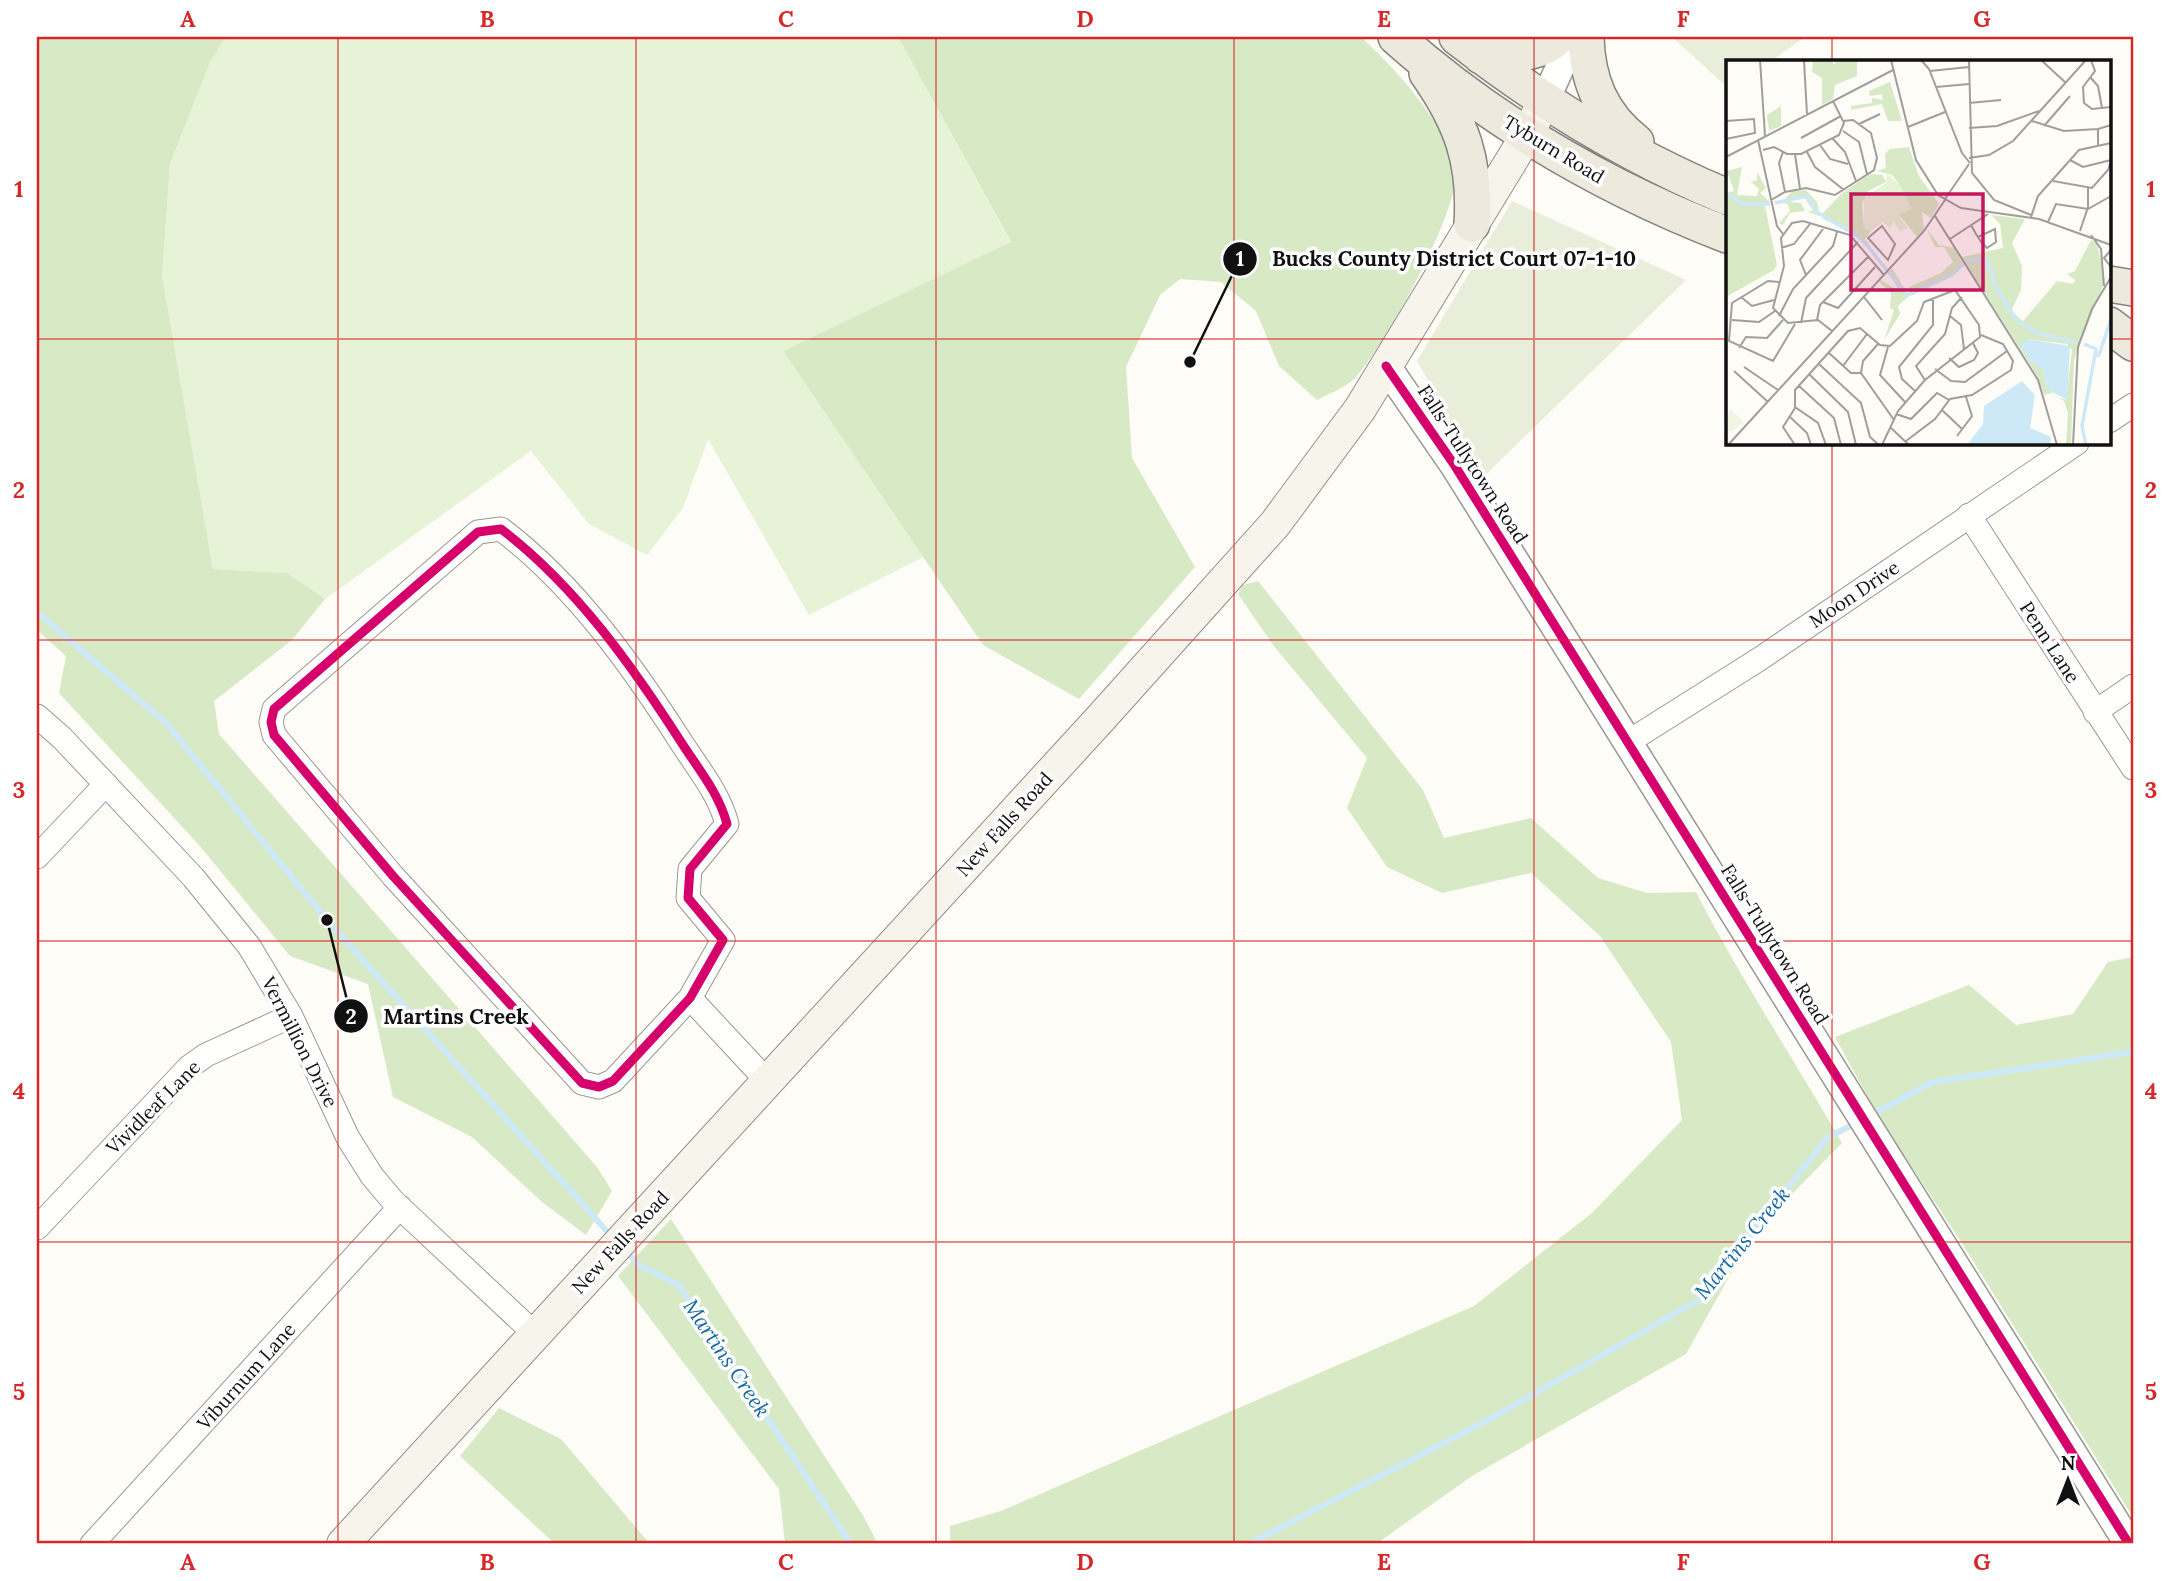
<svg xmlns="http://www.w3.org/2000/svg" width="2170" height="1581" viewBox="0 0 2170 1581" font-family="Lora,serif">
	<rect width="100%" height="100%" fill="#fdfcf7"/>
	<path fill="#e7f3d7" d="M226,37H898L1011,243L783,351L923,557L809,615L708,439L683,508L647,555L589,524L531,451L325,599L287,573L213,569L162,276L170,164L210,62Z"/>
	<path fill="#d8eac5" d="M37,37H226L210,62L170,164L162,276L213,569L287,573L325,599L292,640L214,701L219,734L597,1167L612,1191L586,1235L542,1202L472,1137L393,1097L368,984L290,956L199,845L59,693L66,656L37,630Z
		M898,37H1361C1394,67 1443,121 1455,165C1466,202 1382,350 1354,379C1345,388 1328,394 1317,400L1279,366L1256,311L1221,282L1180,279L1160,295L1126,367L1132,458L1195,567L1079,699L983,645L783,351L1011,242Z
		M1258,581L1423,790L1444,838L1531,818L1598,878L1647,893L1696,892C1740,978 1794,1059 1842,1143L1753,1234L1686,1354L1472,1476L1376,1544H950V1526L1001,1511L1474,1306L1592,1213L1682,1120L1671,1042L1600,936L1531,873L1442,893L1387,867L1347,808L1367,758L1273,645L1238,594L1243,585Z
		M2133,957V1517L1963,1245L1877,1114L1835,1037L1969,985L2016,1025L2073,1014L2108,962Z
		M671,1219L864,1517L878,1544H785L779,1489L618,1276Z
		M499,1408L561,1439L650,1544H555L460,1456Z"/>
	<path fill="#e9eedb" d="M1672,37H1805L1771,61H1727V87Z
		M1512,201L1686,280L1482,478L1417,361Z"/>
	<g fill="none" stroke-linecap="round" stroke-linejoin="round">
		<path stroke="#cde8f7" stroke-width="6" d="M37,612L166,723L327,920L613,1238
			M1871,1115L1933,1082L2133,1052
			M625,1251L639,1265L679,1285L851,1544
			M1249,1544L1490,1419L1702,1298L1827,1138L1858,1122"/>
		<defs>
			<path id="minor" d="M2109,421L2133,405
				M1969,515L2133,768
				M501,529C576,586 633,667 683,745C700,771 719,794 727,824L690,869L688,898L723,940L690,998L613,1081L599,1087L582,1083L393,876L274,735L271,722L274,709L478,532Z
				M2095,712L2133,686
				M37,716L62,738L193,877L249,946L291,1016L348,1138L372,1176L393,1201L535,1334
				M1628,742L1758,660L2077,443
				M37,857L106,784
				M690,998L768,1082
				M37,1228L189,1067L206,1055L291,1016
				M92,1544L400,1207"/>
			<path id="tertiary" d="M1545,100L1574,37
				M1386,366L1455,466L2129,1544"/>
			<path id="secondary" d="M343,1544L1100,719L1275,524L1360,409L1527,135L1545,100"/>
			<path id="primary" d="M1396,37C1493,123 1606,188 1727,235
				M1457,37C1539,101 1631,157 1727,197
				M1586,37C1587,80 1601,115 1636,142
				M1481,56C1506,54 1540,56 1558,37
				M1427,73C1462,123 1476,162 1472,224
				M2109,284L2133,288
				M2109,325L2133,343"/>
		</defs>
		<use href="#minor" stroke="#979795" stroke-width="25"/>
		<use href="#tertiary" stroke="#979795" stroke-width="31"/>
		<use href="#secondary" stroke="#8e8d8b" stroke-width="34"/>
		<use href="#primary" stroke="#858482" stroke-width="38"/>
		<use href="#minor" stroke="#fffffe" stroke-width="23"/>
		<use href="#tertiary" stroke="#fffffe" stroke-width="28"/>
		<use href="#secondary" stroke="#f6f4eb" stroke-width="32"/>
		<use href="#primary" stroke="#ede9dc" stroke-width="35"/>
		<defs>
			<path id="cycleway" d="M1386,366L1455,466L2129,1544
				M501,529C576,586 633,667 683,745C700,771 719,794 727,824L690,869L688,898L723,940L690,998L613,1081L599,1087L582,1083L393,876L274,735L271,722L274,709L478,532Z"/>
		</defs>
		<use href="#cycleway" stroke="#fff" stroke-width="13"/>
		<use href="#cycleway" stroke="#d6006c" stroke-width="9"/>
	</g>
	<path fill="none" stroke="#d62828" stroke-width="2" stroke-opacity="0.55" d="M338,37V1544M636,37V1544M936,37V1544M1234,37V1544M1534,37V1544M1832,37V61M37,339H1727M2109,339H2133M1832,443V1544M37,640H2133M37,941H2133M37,1242H2133"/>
	<g text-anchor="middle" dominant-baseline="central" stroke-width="7" stroke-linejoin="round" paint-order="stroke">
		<g font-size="19" fill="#111" stroke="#fff">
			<text transform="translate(1554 149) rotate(31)">Tyburn Road</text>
			<text transform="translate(1473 464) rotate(57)">Falls-Tullytown Road</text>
			<text transform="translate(1854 594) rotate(-34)">Moon Drive</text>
			<text transform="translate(2050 642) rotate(57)">Penn Lane</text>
			<text transform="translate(1004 824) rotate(-48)">New Falls Road</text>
			<text transform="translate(1775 944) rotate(58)">Falls-Tullytown Road</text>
			<text transform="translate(300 1042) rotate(63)">Vermillion Drive</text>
			<text transform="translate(153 1107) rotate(-45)">Vividleaf Lane</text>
			<text transform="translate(620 1242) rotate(-47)">New Falls Road</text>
			<text transform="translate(246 1376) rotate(-48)">Viburnum Lane</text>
		</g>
		<g font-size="21" font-style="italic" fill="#1768a6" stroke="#fff">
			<text transform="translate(1742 1243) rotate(-51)">Martins Creek</text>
			<text transform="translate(727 1358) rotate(56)">Martins Creek</text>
		</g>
	</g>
	<g transform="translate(1726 60)">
		<rect width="385" height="385" fill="#fdfcf7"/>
		<path d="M161,114L173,124L187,149L173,156L181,168L174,172L168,162L164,168L157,162L145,171L138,169V138L160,123Z" fill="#e7f3d7"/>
		<path d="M87,0H106L108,5L111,0H131V16L109,25L107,39L96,45V18L86,12ZM164,22L176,61H162L156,44L125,50V46L146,43V38L157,40L156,34L144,36L143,31ZM55,46V66L43,71L41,55ZM183,87L193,116L213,144L205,158L196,152L198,169L191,177L173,155L186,149L173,124L166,115L151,111L160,108L159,94L164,89ZM16,107L11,135L31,136L33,129L25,122L31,120V112L40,128L34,133L44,142L39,146L51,205L48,210L0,237V133L8,131L1,111ZM144,114L156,115L160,122L142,131L136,144L138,168L145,171L139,179L161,209L124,170L97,159L95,155L115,134ZM80,130L91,142L94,156L82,152L87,150L78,137L64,142L75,143L79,151L64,153L57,165L53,163L64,151L62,144L47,141L58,140L66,131ZM265,155L299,159L286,183L296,206L295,230L285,251L297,261L331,221L347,224L349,220L341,214L349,211L365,180L371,184L379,220L348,300L345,385H340L342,353L338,341L325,333L318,335L310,314L236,197L277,188L274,164ZM302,279L341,284L346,290L340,340L329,336L320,325L317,310L296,287ZM201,169L213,185L228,188L237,204L227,216L185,236L183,227L215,213L227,202L218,187H209ZM166,208L183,236L172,246L174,254L158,280L168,250L164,248L165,233L153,222L155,220L173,231L163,212Z" fill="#d8eac5" fill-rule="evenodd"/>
		<path d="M4,349L18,362L5,372L0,370Z" fill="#f0f6e1"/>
		<path d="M302,279L344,286L341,340L321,329L317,310L303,300L294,284ZM296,321L309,335L304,368L325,377L324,385H241L257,364L258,346Z" fill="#cde8f7"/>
		<path fill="none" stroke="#cde8f7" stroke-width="3.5" d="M0,136H8L15,144H44M49,143L81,136L92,153L135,178L181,235L228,213L242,200L260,199L271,229L290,259L311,273L349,282M358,284L370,289L356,366L360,385M369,296L373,295L385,259"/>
		<path fill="none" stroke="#9f9e9b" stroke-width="2" d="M34,0L39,76M78,0L81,55M165,0L190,100L212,135L235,148L313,159L385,185M195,0L203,9L236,93L244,103M243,0L246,113L268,140L305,155M315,0L340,23M365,0L369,11L357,27L358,43L366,49L385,47M204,11L243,7M364,17L372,26L376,48M210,27L243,24M243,43L275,40M0,61L28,59L29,73L0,79M306,61L338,71L372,69M133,64L154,54M318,66L344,36M182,67L219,52M243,68L271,66L313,51M117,71L133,82L141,114M75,78L115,56M107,79L119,92L130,121M32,80L51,166L57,174M94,85L104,99L122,104M372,85V69L385,65M37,90L48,87L61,94H75L113,75L118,63L107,41M57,92L53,103L59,132M81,92L89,107L118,130M69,94L74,129M0,97L167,10M243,98L263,95L287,81L360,0M344,100L357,107L385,100M327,121L366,128L382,110L385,101M219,139L243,104M45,140L59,132L80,128L109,135L148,110L151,98L145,73L127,60L117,61M209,156L312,320L331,385M305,157L312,136L353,90L385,83M322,162L330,144L362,149L385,136M245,165L250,174L256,183L261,188L270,182L269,169L252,177M156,166L169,184L162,200L142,178ZM354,171L362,147V128M365,175L375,189L378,226M224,179L262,154M55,188L68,184L84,164M385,190L378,198L385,207M80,215L74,200L97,169M53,222L42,221L6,243L3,281L47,301L69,264M15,237L26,246L48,240M138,237L156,260M97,242L112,248L149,207M53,256L67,229L107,186L111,172M224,256L235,265L238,289M6,260L33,262L49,251M91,260L94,245L143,196M75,263L80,238L132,182M106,271L92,260L62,263L47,248L58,206L55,178L66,163L77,161L124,175L158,215M152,284L137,301L135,313L168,360M162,287L154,315L179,342M13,288L20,277L41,278L57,260M103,293L125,313H135M223,298L233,307L248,300L252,293L247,283M93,304L135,343L144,377L153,385M117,306L141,274M18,307L52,330M209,309L225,321L239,322L281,291M8,311L42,342M83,314L122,352L130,385M199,320L190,306L219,274L226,248L236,237M72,325L108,358L115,385M189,331L176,319L173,307L207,265V238M69,347L92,363L100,385M216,350L236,369M170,354L185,359L211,333L223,340M63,356L81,373L85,385M164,367L183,385M231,376L246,356L240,337M180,381L209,359L224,339L246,335L285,310L287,301L277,284L255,275M2,385L198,171L219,140M69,385L57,367L69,348V330L122,271L134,268L154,285L164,286L191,261L198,242L229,230L253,265L254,277L199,320L172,351L156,385M347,385L352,287L366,249L385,217"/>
		<path fill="#c2185b" fill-opacity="0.15" stroke="#c2185b" stroke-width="3.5" d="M125,134H257V230H125Z"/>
		<rect width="385" height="385" fill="none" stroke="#111" stroke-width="3.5"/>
	</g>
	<path fill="none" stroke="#111" stroke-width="2.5" d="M1190 362L1240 259M327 920L351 1016"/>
	<g fill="#111" stroke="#fff" stroke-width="2.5">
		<circle cx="1190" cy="362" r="7"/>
		<circle cx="327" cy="920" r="7"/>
		<circle cx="1240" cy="259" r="18"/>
		<circle cx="351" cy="1016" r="18"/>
	</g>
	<g font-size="21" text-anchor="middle" font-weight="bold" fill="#fff">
		<text x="1240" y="266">1</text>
		<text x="351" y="1024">2</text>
	</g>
	<g font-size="21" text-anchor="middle" font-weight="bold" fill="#111" stroke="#fff" stroke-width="7" stroke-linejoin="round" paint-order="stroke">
		<text x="1454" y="266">Bucks County District Court 07-1-10</text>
		<text x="456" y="1024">Martins Creek</text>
	</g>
	<rect width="2170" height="1581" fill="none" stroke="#ffffff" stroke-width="77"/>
	<g transform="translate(2068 1480)" stroke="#ffffff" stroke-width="5" paint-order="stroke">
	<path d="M0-5L12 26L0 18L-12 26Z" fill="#111111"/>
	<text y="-10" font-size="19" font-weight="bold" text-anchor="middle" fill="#111111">N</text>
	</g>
	<rect x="38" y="38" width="2094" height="1504" fill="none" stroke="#d62828" stroke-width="2.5"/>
	<g font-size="23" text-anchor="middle" font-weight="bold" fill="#d62828">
		<text x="188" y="27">A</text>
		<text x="487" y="27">B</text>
		<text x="786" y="27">C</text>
		<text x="1085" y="27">D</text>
		<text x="1384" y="27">E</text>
		<text x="1683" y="27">F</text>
		<text x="1982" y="27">G</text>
		<text x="19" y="197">1</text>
		<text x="2151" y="197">1</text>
		<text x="19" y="498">2</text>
		<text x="2151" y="498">2</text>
		<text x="19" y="798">3</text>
		<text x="2151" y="798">3</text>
		<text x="19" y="1099">4</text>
		<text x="2151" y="1099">4</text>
		<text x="19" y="1400">5</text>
		<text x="2151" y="1400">5</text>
		<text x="188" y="1570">A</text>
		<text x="487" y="1570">B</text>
		<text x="786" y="1570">C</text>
		<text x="1085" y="1570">D</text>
		<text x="1384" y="1570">E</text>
		<text x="1683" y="1570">F</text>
		<text x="1982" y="1570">G</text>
	</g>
</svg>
